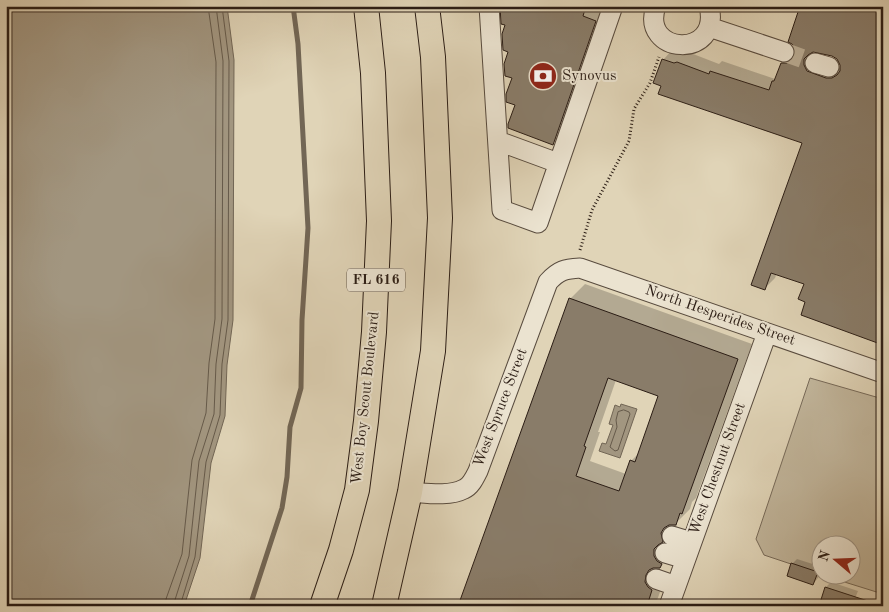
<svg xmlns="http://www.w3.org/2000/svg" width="889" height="612" viewBox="0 0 889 612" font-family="'Old Standard TT',serif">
	<rect width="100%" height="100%" fill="#e0d4b7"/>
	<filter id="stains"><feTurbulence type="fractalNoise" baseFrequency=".004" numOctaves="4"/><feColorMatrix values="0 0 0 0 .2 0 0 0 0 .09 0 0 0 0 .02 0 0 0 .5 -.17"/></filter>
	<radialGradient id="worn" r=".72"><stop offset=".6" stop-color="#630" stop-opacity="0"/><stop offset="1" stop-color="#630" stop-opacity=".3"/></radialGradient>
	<path fill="#c1b59b" stroke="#766958" d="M810,378L883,399V594L822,575L852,574V544H822L821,574L764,555L756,539Z"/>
	<path fill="#a29680" stroke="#726655" d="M6,6H227L234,60L233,320L227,365L225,416L211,463L200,558L184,606H6Z
		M621,404L637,409L620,458L599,451L602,443L606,444L613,425L609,424L615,405L620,407Z"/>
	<path fill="#0003" fill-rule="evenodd" d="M561,6H594L605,11L563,133L553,143L516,105L513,78Z
		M786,6H883L807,301L805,284L777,273L775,278L764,289L804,142L662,85L663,60L673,49L688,52L719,64L722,61L775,79L782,63L792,53H796L799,13L786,8ZM814,51L833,55L838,59L841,68L822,64L814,54Z
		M585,284L752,344L696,498L692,502L690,509L676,523L677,526L668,535L674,553L659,567L662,572L666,575L655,606H459L570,299ZM616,380L660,395L639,453L631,461L626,474L590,461L600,432H598Z
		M797,559L822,567L818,578L813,584L792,564Z
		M831,582L858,591L852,606L826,587Z"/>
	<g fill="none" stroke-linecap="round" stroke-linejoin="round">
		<path stroke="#665a4a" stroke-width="1" d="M624,410L629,412L630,414L618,450L615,451L610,447L617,427L616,420L618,412Z
			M166,606V599L182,554L192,460L206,413L209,363L215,319L216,62L208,6
			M173,606L189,556L199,461L214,414L216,364L222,319L223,61L216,6
			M180,606L195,557L206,462L220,415L222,364L228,320L229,61L222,6"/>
		<path stroke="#726655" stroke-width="5" d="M250,606L282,508L287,477L290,427L301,388L302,320L308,228L298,44L293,6"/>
	</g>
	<path fill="#897c69" stroke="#2b1d15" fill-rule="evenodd" d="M500,6H586L583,16L596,21L553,145L508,128V124L515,105L506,102V94L512,78L505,76L504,64L508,52L503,50L502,34L505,25L501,24Z
		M800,6H883V345L801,315L805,302L798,299L804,284L771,273L765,290L751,285L802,143L658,94L661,86L653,83L662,59L674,63L677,62L709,74L710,71L769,90L772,81H774L781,63H787L792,60L794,56L795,49L792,44L788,42ZM813,52L832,56L837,59L840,65V71L837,75L832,78H826L807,71L804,65V59L808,55Z
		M569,298L738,359L682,514L680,513L676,525H669L664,528L661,533L663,542L658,545L654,549V556L657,561L662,564L660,568H653L649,570L646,575L645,582L648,587L652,590L647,606H458ZM608,378L658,396L635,462L630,460L619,491L576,476L586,447L584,446Z
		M791,563L818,572L813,585L787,576Z
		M825,587L874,603L873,606H819Z"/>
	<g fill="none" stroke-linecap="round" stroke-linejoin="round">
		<path stroke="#bcaf97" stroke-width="19" stroke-dasharray="19 9" stroke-linecap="butt" d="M784,52L815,63"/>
		<defs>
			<path id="minor" d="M489,6L502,210L538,223L613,6
				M656,6C639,55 722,60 709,6
				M709,27L784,52
				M815,63L829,67
				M498,141L558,163
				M410,492C426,493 449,497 464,489C471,486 475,477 478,471L548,282C559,270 565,269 580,268L883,373
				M672,536L692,542
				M665,553L685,559
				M656,579L676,586
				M669,606L767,333"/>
			<path id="major" d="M322,606L341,550L357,490L366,421L374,332L379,221L373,73L366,6
				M384,606L410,492L433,351L440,218L433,57L427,6"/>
		</defs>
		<use href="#minor" stroke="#584b3e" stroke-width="21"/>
		<use href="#major" stroke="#2b1d15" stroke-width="26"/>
		<path stroke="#2b1d15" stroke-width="3" stroke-dasharray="1 2.5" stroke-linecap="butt" d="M580,250L592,210L629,141L634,109L650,83L659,57"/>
		<use href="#minor" stroke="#ebe3d0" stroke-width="19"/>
		<use href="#major" stroke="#e0d4b7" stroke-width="24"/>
	</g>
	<defs>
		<symbol id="bank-disc" viewBox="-11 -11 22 22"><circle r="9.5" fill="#8f2418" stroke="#ebe3d0"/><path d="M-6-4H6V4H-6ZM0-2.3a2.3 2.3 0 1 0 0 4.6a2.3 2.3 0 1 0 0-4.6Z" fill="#fff"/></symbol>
	</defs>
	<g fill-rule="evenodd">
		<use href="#bank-disc" x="527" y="60" width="32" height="32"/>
	</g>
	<g text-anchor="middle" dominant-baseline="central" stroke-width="4" stroke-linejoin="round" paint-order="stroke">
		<rect fill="#ebe3d0" stroke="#65584d" stroke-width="1" x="347" y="268.5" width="58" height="23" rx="4"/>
		<g font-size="14" font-weight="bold" fill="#2b1d15">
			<text x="376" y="280">FL 616</text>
		</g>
		<g font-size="15" fill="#2b1d15" stroke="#ebe3d0" text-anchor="start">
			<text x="562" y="76">Synovus</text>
		</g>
		<g font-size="15" fill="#2b1d15" stroke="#ebe3d0">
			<text transform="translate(720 316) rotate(19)">North Hesperides Street</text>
			<text transform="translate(366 398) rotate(-84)">West Boy Scout Boulevard</text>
			<text transform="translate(501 408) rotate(-69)">West Spruce Street</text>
			<text transform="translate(718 469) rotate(-70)">West Chestnut Street</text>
		</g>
	</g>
	<rect width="889" height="612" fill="none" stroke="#e0d4b7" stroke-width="25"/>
	<rect x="8" y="8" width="874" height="597" fill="none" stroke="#2b1d15" stroke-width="2.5"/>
	<rect x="12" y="12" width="864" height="587" fill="none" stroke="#2b1d15"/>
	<g transform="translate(836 560) rotate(289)"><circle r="24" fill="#ebe3d0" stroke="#9e9485"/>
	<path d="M0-4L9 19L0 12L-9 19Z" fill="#8f2418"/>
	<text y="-8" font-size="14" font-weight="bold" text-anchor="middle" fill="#2b1d15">N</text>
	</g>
	<rect width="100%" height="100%" filter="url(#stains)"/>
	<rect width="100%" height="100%" fill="url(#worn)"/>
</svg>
